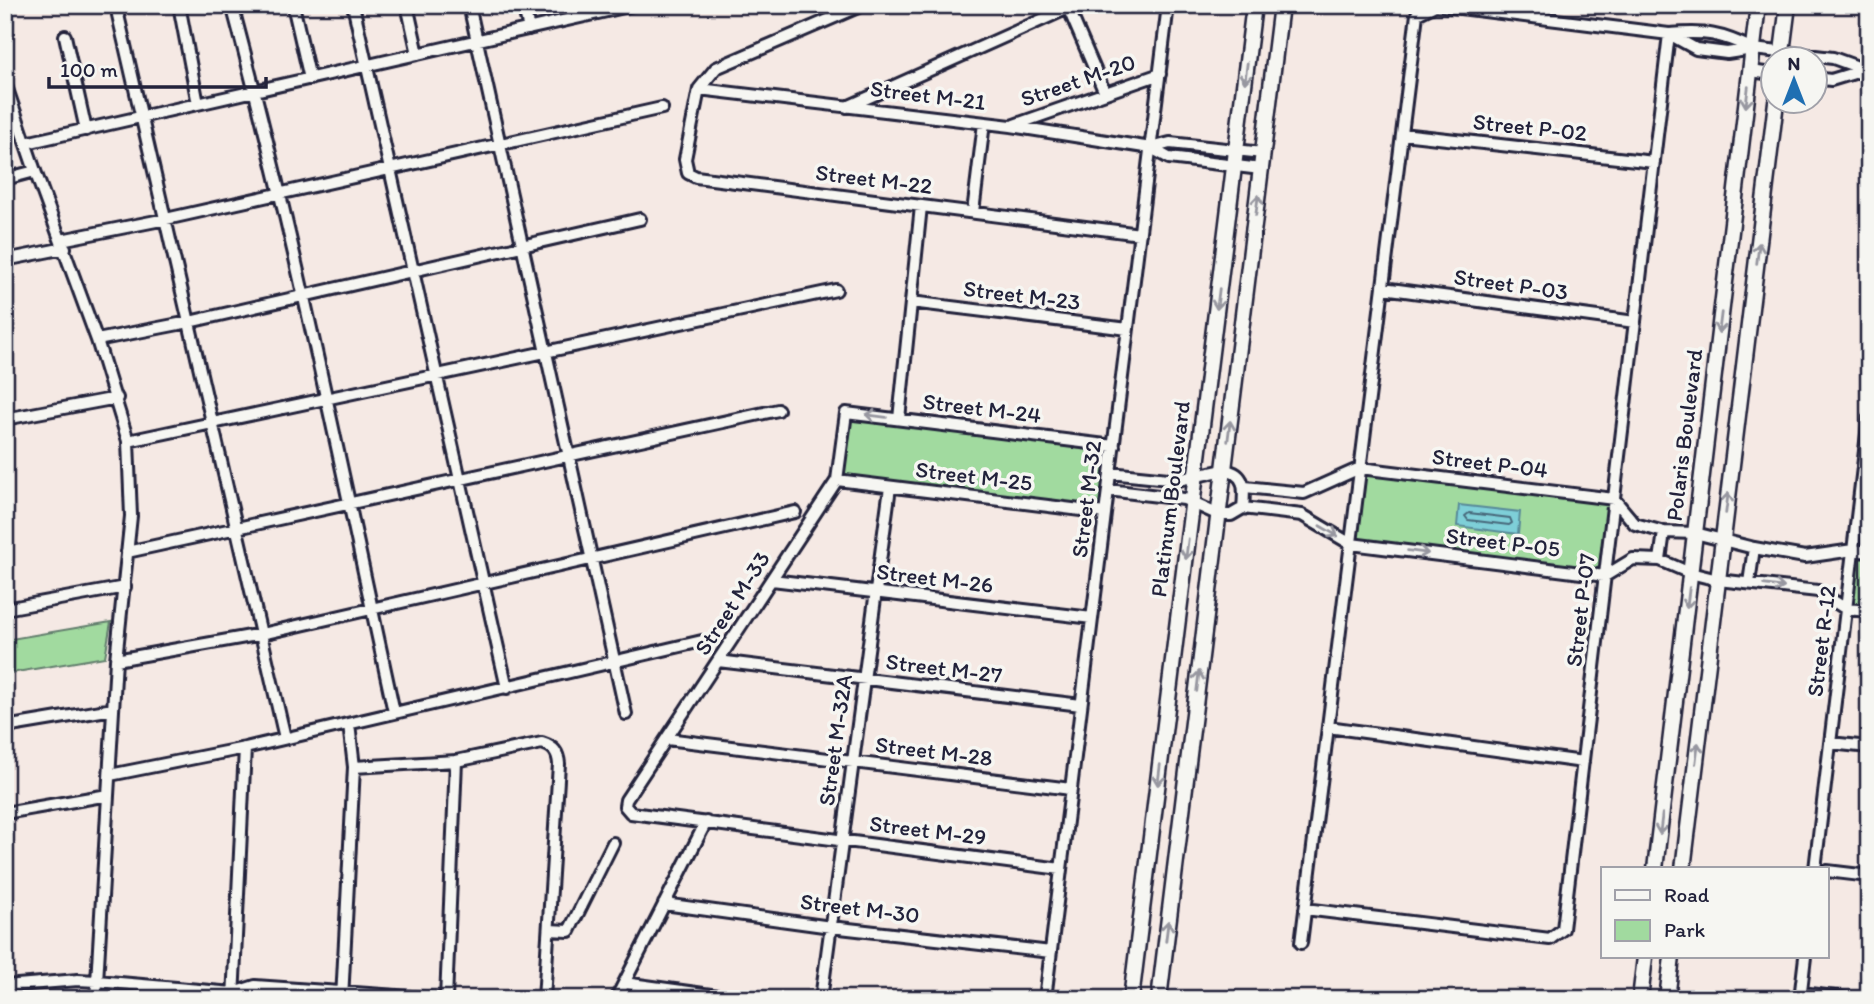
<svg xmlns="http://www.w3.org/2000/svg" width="1874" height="1004" viewBox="0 0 1874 1004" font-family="Itim,sans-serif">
	<rect width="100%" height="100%" fill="#f5e9e4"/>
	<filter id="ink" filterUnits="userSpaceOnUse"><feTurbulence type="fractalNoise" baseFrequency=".0143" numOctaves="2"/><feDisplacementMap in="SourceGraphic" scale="14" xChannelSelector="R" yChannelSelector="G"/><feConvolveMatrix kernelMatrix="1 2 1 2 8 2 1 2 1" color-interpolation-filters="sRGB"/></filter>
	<g filter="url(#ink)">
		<path fill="#a1da9f" stroke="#627e6d" stroke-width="2" d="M846,413L1114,446L1105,513L837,480Z
			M1360,468L1614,499L1605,576L1351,544Z
			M1853,550L1869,552V611L1846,609Z
			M111,622L105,657L5,674V640Z"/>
		<path fill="#7ecfd8" stroke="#598a99" stroke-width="2" d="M1459,505L1520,512L1518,534L1457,526Z"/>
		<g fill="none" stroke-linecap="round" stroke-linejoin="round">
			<path stroke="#47677a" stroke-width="2" d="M1469,513L1510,518L1512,523L1509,525L1468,520L1465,516Z"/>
			<defs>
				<path id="minor" d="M179,5L198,104
					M232,5C295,239 343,476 394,712
					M293,5L310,79
					M353,5L507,688
					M407,5L418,54
					M469,5L626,714
					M523,5L529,29
					M863,5L716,68L699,89L685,159L688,173L696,177L1140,234
					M1067,5L1105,93
					M1436,5L1669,34C1705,31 1720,33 1753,49
					M118,15L285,738
					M1669,34L1696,49L1727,53L1753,49L1833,58L1869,71
					M65,36L86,130
					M1751,71L1772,74
					M1814,78L1831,80L1864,70
					M5,83L35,171L97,340L128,441L131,516L116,660L96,999
					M699,89L1011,126L1151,148L1169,158L1261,169
					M847,107L1075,5
					M1014,125L1160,74
					M1402,134L1654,162
					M26,143L633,5
					M1151,148L1170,143L1263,153
					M5,179L35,171
					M973,212L984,123
					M61,240L166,219L662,108
					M5,260L65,248
					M1383,288L1635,322
					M911,302L1128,329
					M97,340L189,322L640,219
					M5,419L117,398
					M899,419L921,206
					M128,441L836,290
					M837,480L1105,513
					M1245,487L1304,493L1360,468L1614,499L1635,524L1664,532L1695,533L1754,548L1805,557L1853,550L1869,552
					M1108,490L1184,499L1219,515H1231L1243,508C1245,489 1246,473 1224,470L1178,480L1110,473
					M1243,508L1302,515L1351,544L1605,576L1633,559L1660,560L1690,573L1718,580L1818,591L1846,609L1869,611
					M127,552L778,410
					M1660,560L1664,532
					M772,580L1092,618
					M1749,583L1754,548
					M5,609L125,587
					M116,660L262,634L795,512
					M718,661L1081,705
					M5,727L113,709
					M1328,727L1583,762
					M667,739L1071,789
					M1830,743L1869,747
					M354,767L456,761L542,743C554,747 558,752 559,764L544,999
					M110,775L245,748L702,641
					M5,813L108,795
					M1061,869L631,813L625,806L626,800L837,480L846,413L1114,446
					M1815,869L1869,417
					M1827,871L1869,876
					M664,904L831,927L1051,952
					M1305,909L1550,939L1563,929L1669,34
					M549,930L569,931L613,843
					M1301,943L1417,14L1435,5
					M624,983L740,999
					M5,986L78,980L97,981L233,993L245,999
					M233,993L255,986L440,999
					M1801,993L1852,999
					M233,999L245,748
					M342,999L354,767L349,724
					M446,999L456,761
					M616,999L706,822
					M821,999L890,487
					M1045,999L1168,5
					M1800,999L1805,957"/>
				<path id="tertiary" d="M1781,60L1788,5
					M1655,869L1758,5
					M1683,869L1776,102
					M1131,999L1254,5
					M1159,999L1281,5
					M1640,999L1645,957
					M1667,999L1672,957"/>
			</defs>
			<use href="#minor" stroke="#22223b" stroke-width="16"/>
			<use href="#tertiary" stroke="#22223b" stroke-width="19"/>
			<use href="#minor" stroke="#f6f6f2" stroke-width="10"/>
			<use href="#tertiary" stroke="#f6f6f2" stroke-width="14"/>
		</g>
		<defs><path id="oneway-shaft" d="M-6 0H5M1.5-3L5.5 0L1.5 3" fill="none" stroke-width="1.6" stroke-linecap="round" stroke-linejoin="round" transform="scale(1.75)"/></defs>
		<g stroke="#9797a0">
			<use href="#oneway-shaft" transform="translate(1246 73) rotate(97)"/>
			<use href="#oneway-shaft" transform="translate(1747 97) rotate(97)"/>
			<use href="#oneway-shaft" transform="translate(1257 205) rotate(-83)"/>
			<use href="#oneway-shaft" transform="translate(1758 253) rotate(-83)"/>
			<use href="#oneway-shaft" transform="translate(1218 299) rotate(97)"/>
			<use href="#oneway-shaft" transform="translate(1720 323) rotate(97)"/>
			<use href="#oneway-shaft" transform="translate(876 416) rotate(-173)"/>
			<use href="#oneway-shaft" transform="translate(1229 431) rotate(-83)"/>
			<use href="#oneway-shaft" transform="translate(1727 503) rotate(-83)"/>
			<use href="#oneway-shaft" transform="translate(1329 531) rotate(30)"/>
			<use href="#oneway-shaft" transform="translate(1187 549) rotate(97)"/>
			<use href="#oneway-shaft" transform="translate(1418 552) rotate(7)"/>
			<use href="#oneway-shaft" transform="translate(1774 586) rotate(7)"/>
			<use href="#oneway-shaft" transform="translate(1688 598) rotate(97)"/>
			<use href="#oneway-shaft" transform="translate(1198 681) rotate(-83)"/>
			<use href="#oneway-shaft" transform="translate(1697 753) rotate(-83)"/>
			<use href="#oneway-shaft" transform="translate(1159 775) rotate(97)"/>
			<use href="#oneway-shaft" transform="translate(1661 824) rotate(97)"/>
			<use href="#oneway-shaft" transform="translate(1167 931) rotate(-83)"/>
		</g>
	</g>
	<g text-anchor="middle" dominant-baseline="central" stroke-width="7" stroke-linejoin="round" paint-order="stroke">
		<g font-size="23" fill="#22223b" stroke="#f6f6f2">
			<text transform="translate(1078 80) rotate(-19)">Street M-20</text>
			<text transform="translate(928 95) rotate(7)">Street M-21</text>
			<text transform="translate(1530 127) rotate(6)">Street P-02</text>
			<text transform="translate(874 179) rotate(7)">Street M-22</text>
			<text transform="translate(1511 284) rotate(8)">Street P-03</text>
			<text transform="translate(1022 295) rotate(7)">Street M-23</text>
			<text transform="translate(982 408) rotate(7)">Street M-24</text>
			<text transform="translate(1684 435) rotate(-83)">Polaris Boulevard</text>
			<text transform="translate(1490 463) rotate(7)">Street P-04</text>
			<text transform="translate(974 476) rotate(7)">Street M-25</text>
			<text transform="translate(1086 499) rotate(-83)">Street M-32</text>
			<text transform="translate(1170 499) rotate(-83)">Platinum Boulevard</text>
			<text transform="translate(1503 542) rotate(7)">Street P-05</text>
			<text transform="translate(935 578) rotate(7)">Street M-26</text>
			<text transform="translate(732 603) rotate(-57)">Street M-33</text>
			<text transform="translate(1580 610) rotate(-83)">Street P-07</text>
			<text transform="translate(1821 641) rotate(-83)">Street R-12</text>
			<text transform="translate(944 668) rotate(7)">Street M-27</text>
			<text transform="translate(835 740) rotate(-82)">Street M-32A</text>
			<text transform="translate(934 751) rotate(7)">Street M-28</text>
			<text transform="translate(928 830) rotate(7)">Street M-29</text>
			<text transform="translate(860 908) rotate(7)">Street M-30</text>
		</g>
	</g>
	<rect width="1874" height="1004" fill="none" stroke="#f6f6f2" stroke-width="28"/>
	<rect x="14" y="14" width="1846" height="976" fill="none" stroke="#22223b" stroke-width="2.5" filter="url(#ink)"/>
	<rect x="1601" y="867" width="228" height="91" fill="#f6f6f2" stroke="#a1a1a9" stroke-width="2"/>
	<rect x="1615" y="890" width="35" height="10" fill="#f6f6f2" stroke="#a1a1a9" stroke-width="2"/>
	<text x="1664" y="902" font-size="21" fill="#22223b">Road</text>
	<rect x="1615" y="920" width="35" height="21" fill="#a1da9f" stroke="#a1a1a9" stroke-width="2"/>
	<text x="1664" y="937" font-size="21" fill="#22223b">Park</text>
	<g transform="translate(1794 80)"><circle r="33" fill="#f6f6f2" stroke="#a1a1a9" stroke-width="2"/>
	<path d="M0-5L12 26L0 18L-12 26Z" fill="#1f6fb2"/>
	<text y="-10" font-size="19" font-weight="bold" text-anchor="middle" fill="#22223b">N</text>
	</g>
	<path d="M49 77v10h217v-10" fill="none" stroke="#22223b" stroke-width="3.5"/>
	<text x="60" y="77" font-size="21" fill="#22223b" stroke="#f6f6f2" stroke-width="5" paint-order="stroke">100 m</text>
</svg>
